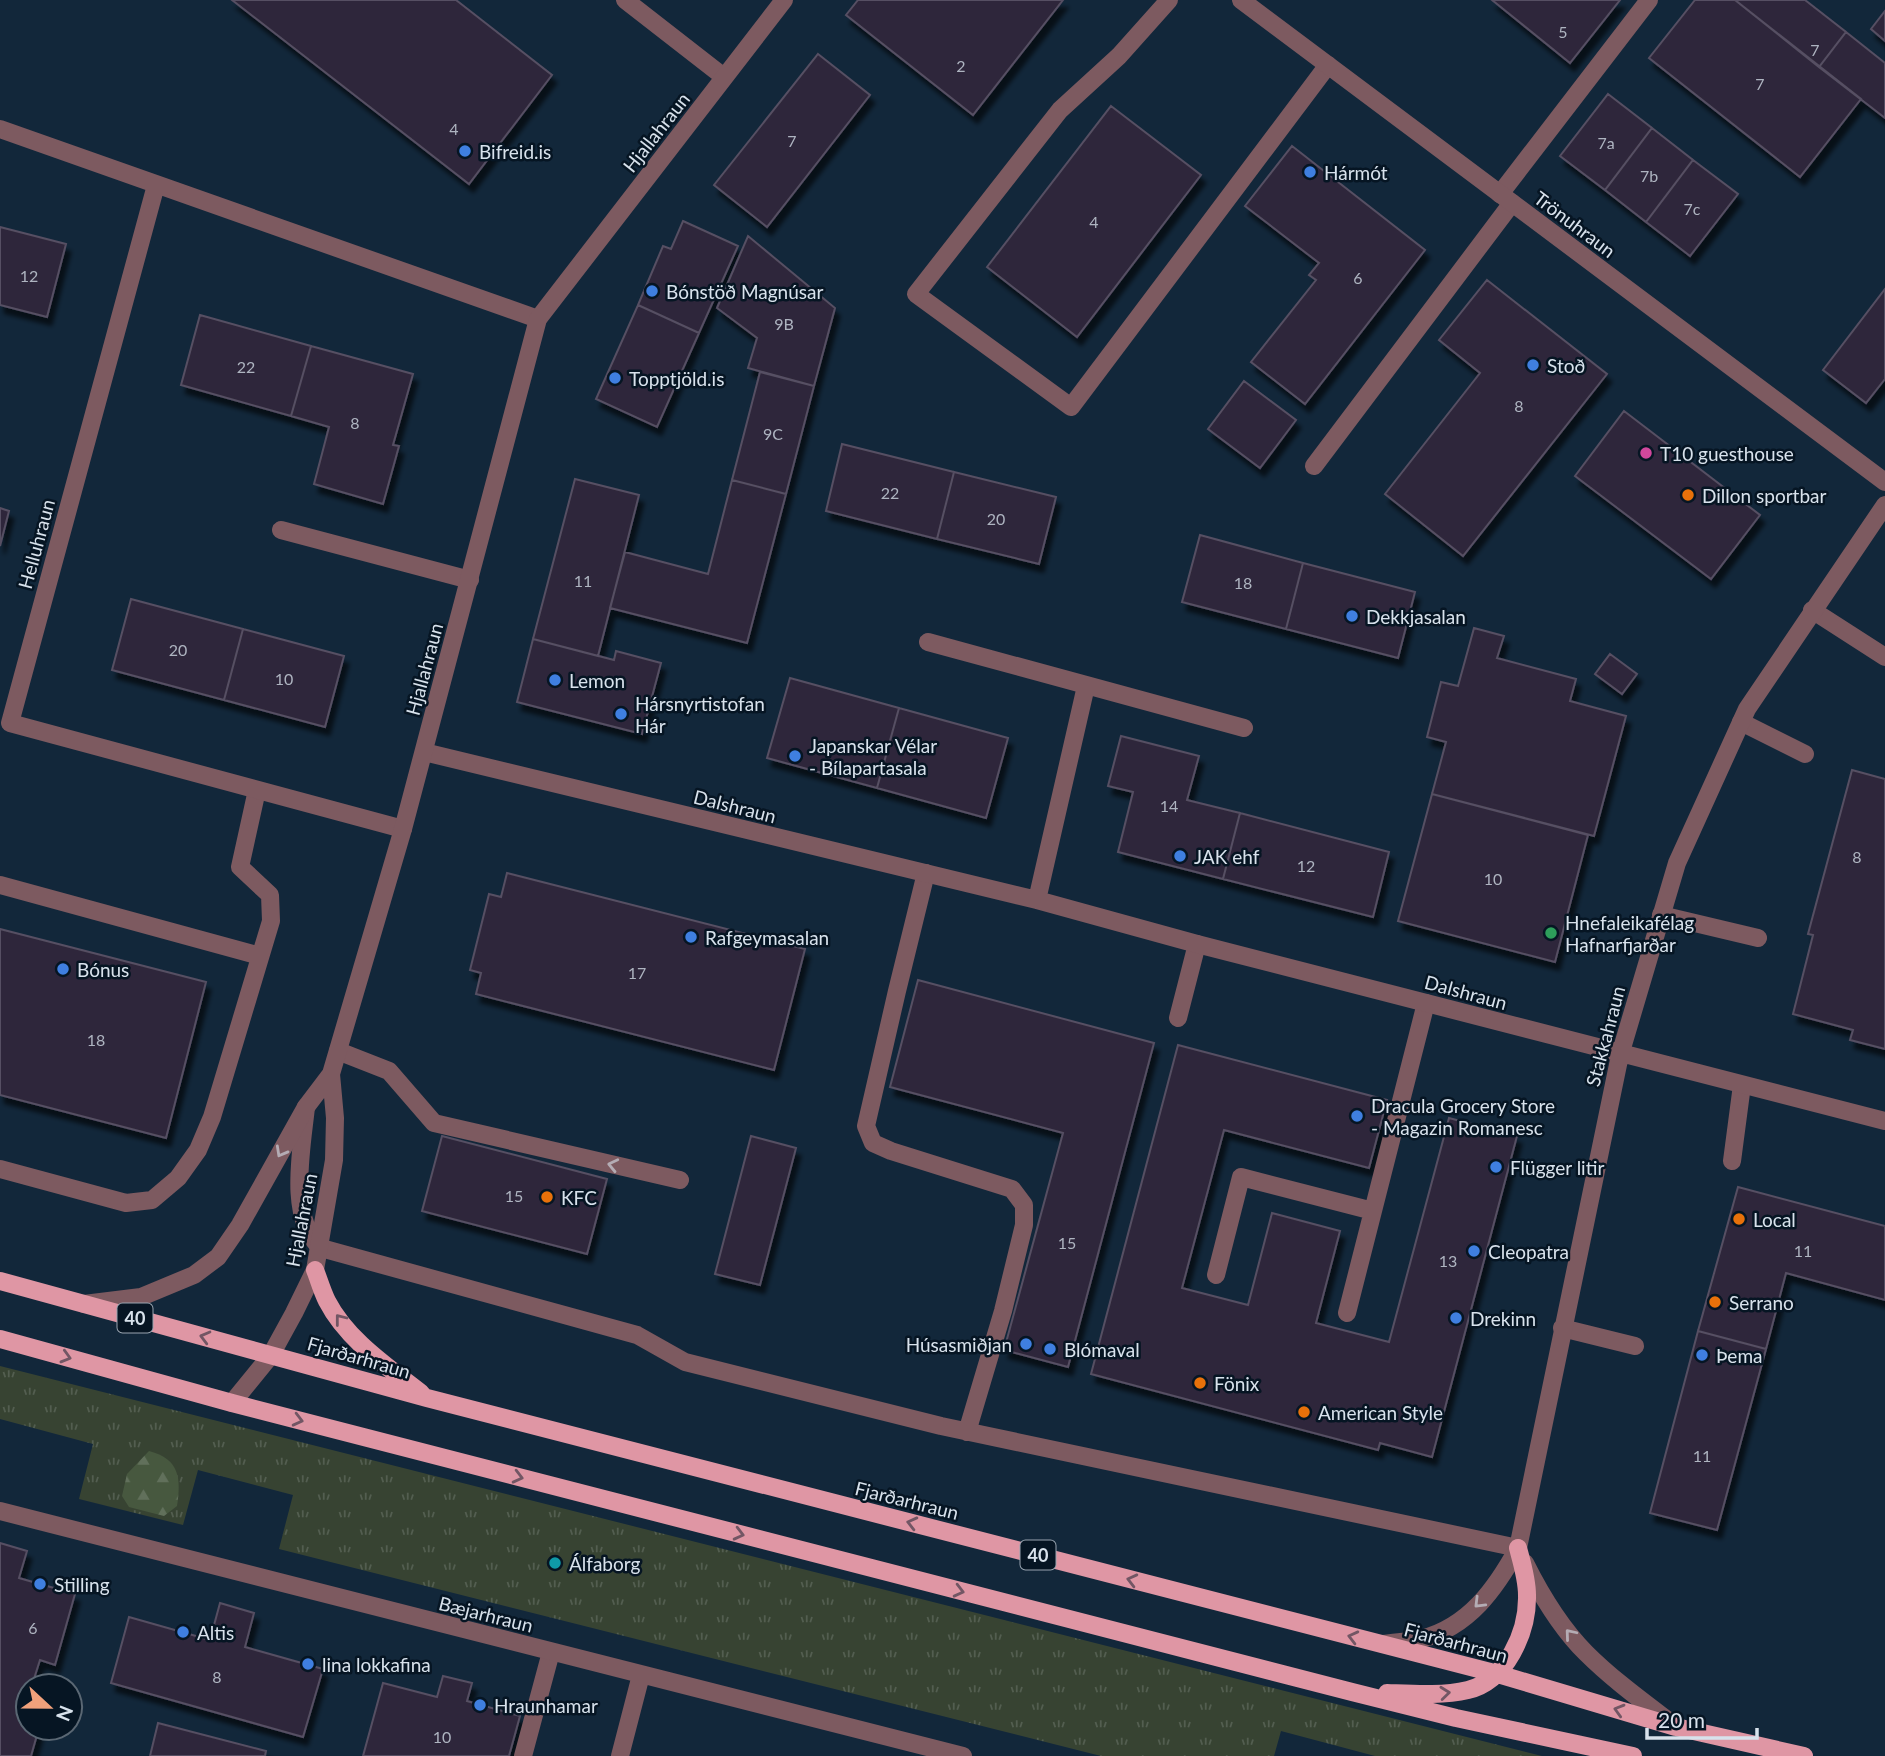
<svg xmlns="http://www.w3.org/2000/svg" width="1885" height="1756" viewBox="0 0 1885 1756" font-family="Lato,sans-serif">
	<defs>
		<pattern id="grass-tufts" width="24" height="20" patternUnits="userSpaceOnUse" patternTransform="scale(1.75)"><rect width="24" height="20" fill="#374332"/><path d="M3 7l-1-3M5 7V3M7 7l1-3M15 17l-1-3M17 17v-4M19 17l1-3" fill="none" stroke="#535e50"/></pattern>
		<pattern id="forest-firs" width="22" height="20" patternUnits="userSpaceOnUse" patternTransform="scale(1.75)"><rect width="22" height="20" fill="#47583f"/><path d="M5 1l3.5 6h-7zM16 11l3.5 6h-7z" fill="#61705b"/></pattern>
		<filter id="shadow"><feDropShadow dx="4.5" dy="8" stdDeviation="2" flood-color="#0009"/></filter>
	</defs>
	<rect width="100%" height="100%" fill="#0f1e2d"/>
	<path fill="#12273a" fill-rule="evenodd" d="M0,0H1885V1756H0ZM28,1686H70V1728H28Z"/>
	<path fill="url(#grass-tufts)" d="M0,1366L1542,1756H1375L1281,1731L1274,1756H1101L279,1549L293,1495L198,1470L183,1525L79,1499L93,1444L0,1419Z"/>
	<path fill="url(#forest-firs)" d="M149,1451C180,1459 181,1479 177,1506L164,1516L129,1507L122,1496L127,1474Z"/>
	<path fill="#2f283a" stroke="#564f63" stroke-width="2" filter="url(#shadow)" d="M232,0H456L552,75L469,184Z
		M858,0H1063L973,115L846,15Z
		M1492,0H1620L1570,63Z
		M1695,0H1735L1861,99L1800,177L1649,58Z
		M1735,0H1805L1846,32L1819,67Z
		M1885,11V41L1871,29Z
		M1846,32L1885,63V118L1819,67Z
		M818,54L870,95L767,227L714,185Z
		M1608,94L1652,128L1605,190L1560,156Z
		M1111,106L1201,175L1077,337L987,267Z
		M1652,128L1693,160L1646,222L1605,190Z
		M1292,146L1425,250L1305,404L1251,362L1316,280L1309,275L1319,263L1245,206Z
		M1693,160L1738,194L1690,256L1646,222Z
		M683,221L738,246L699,333L638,305L663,246L671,249Z
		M0,227L66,244L47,317L0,305Z
		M748,236L835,308L814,386L748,368L757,338L717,308Z
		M1487,280L1607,374L1463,556L1385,494L1480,373L1439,340Z
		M1885,289V379L1866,403L1823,370Z
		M638,305L699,333L657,427L596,399Z
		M200,315L311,346L291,416L181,385Z
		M311,346L413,374L393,445L399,446L383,504L314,484L329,427L291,416Z
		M760,372L814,386L786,494L732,480Z
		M1244,381L1296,420L1260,468L1208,429Z
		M1624,411L1760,515L1711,579L1575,476Z
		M842,444L954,472L937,539L826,511Z
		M954,472L1056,497L1039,564L937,539Z
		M575,479L639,495L598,656L533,639Z
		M732,480L786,494L747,643L610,608L625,552L708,574Z
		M0,508L9,511L0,546Z
		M1200,535L1303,563L1286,629L1182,602Z
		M1303,563L1415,592L1398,658L1286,629Z
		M131,599L243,629L224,700L112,670Z
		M1474,628L1504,636L1497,658L1576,679L1570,701L1626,716L1594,836L1432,794L1446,742L1427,737L1441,682L1458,686Z
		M243,629L344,656L325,727L224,700Z
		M533,639L614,660L616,651L661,663L642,734L517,702Z
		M1610,654L1637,674L1622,694L1595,674Z
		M790,678L899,708L877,788L767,758Z
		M899,708L1008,738L986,818L877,788Z
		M1121,736L1199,756L1187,800L1240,813L1223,879L1118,852L1133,792L1108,786Z
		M1852,770L1885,779V1049L1850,1040L1853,1030L1793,1014L1813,935L1808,934Z
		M1432,794L1588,835L1555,962L1398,921Z
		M1240,813L1389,852L1373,917L1223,879Z
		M507,873L805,949L774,1070L476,994L481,973L470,970L489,894L501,897Z
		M0,929L206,982L166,1138L0,1095Z
		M918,980L1154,1043L1068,1367L1004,1350L1063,1133L890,1087Z
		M1178,1045L1387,1100L1369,1168L1224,1130L1182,1288L1248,1305L1272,1213L1340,1231L1316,1323L1389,1342L1449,1118L1517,1136L1432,1457L1380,1443L1378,1450L1091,1374Z
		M442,1136L607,1179L587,1254L422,1211Z
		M751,1136L796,1148L760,1285L715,1274Z
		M1738,1187L1885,1226V1300L1786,1273L1766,1349L1698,1331Z
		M1698,1331L1766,1349L1717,1530L1650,1513Z
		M0,1543L27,1551L19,1578L75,1594L55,1665L40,1660L32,1685L35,1686H28V1728H39L31,1756H0Z
		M220,1603L254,1613L245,1647L323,1669L303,1737L111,1683L129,1617L210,1640Z
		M443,1676L472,1683L467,1701L520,1716L509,1756H363L383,1683L437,1697Z
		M158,1723L266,1751L265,1756H150Z"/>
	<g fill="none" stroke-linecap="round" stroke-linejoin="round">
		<path stroke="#7d5a60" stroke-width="18" d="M625,0L724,77
			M1169,0L1119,56L1060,110L916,294L1071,407L1328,65
			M1500,194L1649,0
			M1314,466L1512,203
			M281,530L470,580
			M1812,610L1885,657
			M1741,722L1805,754
			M926,873L897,991L866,1126L873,1143L891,1151L1012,1189L1024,1205V1225L1003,1311L967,1432
			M0,885L260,956
			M1661,915L1758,938
			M1178,1018L1197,944
			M338,1051L389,1071L434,1123L680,1180
			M306,1107C302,1147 287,1219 321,1248L637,1335L685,1362L941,1426L1518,1548
			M1732,1161L1742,1085
			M0,1169L126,1203L152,1200L178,1178L198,1150L212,1117L271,921L270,895L240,867L257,790
			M1216,1275L1241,1177L1373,1211
			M1347,1313L1426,1003
			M1562,1328L1635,1346
			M523,1756L551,1652"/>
		<path stroke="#7d5a60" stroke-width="18" d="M0,129L538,319
			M156,185L10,723L403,829
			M928,642L1244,728
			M424,752L1037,900L1197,944L1885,1121
			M1037,900L1086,686
			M0,1511L963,1756
			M1525,1563C1541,1595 1561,1628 1586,1653C1613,1680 1645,1703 1675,1726
			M1383,1644C1396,1642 1409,1642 1421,1639C1469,1627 1496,1588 1518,1548L1620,1055L1677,863L1747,709L1885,505
			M620,1756L641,1675"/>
		<path stroke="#7d5a60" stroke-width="18" d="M1241,0L1885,482
			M84,1304L141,1297L194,1275L218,1257L240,1225L306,1107L331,1074
			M232,1403L271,1355L294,1313L315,1270L334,1160L335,1118L331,1074L403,829L538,319L784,0"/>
		<path stroke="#df96a4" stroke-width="18" d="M315,1270C319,1280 322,1291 327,1301C347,1340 388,1367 421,1393
			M0,1281L427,1398L1498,1674L1676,1727L1804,1756
			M0,1339L232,1403L1352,1692L1456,1718L1633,1756
			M1387,1693C1414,1694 1442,1696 1468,1690C1506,1681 1528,1632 1527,1595C1527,1579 1522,1563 1518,1548"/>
	</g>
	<defs><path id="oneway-chevron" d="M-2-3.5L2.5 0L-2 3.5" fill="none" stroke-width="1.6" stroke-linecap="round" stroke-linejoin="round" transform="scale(1.75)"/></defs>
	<g stroke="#b4acb4">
		<use href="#oneway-chevron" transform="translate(281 1152) rotate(119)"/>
		<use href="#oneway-chevron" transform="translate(613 1165) rotate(-167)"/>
		<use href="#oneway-chevron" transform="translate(1479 1603) rotate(135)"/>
		<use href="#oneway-chevron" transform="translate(1570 1634) rotate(-130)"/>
	</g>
	<g stroke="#725664">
		<use href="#oneway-chevron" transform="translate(340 1319) rotate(-128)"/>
		<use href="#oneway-chevron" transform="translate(205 1337) rotate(-165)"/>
		<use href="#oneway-chevron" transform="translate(66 1357) rotate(16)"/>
		<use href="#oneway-chevron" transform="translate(298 1420) rotate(14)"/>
		<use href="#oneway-chevron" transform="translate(518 1477) rotate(14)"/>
		<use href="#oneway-chevron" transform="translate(912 1523) rotate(-166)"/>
		<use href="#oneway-chevron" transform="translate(739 1534) rotate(14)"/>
		<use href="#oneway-chevron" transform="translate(1132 1580) rotate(-166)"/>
		<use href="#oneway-chevron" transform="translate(959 1591) rotate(14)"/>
		<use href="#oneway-chevron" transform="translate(1353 1637) rotate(-166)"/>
		<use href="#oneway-chevron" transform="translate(1445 1693) rotate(-6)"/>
		<use href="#oneway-chevron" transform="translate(1619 1710) rotate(-164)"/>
	</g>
	<g fill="#3f7fe0" stroke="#061523" stroke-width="2.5">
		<circle cx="465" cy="151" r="7"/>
		<circle cx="1310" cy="172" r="7"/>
		<circle cx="652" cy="291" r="7"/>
		<circle cx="1533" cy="365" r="7"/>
		<circle cx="615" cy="378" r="7"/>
		<circle cx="1352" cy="616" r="7"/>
		<circle cx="555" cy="680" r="7"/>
		<circle cx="621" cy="714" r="7"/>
		<circle cx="795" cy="756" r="7"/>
		<circle cx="1180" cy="856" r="7"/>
		<circle cx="691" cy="937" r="7"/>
		<circle cx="63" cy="969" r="7"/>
		<circle cx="1357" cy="1116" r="7"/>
		<circle cx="1496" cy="1167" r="7"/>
		<circle cx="1474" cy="1251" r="7"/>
		<circle cx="1456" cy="1318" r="7"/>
		<circle cx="1026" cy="1344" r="7"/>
		<circle cx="1050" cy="1349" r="7"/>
		<circle cx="1702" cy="1355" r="7"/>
		<circle cx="40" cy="1584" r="7"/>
		<circle cx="183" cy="1632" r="7"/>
		<circle cx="308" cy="1664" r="7"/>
		<circle cx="480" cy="1705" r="7"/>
	</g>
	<circle fill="#d1479c" stroke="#061523" stroke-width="2.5" cx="1646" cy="453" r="7"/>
	<g fill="#e8710a" stroke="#061523" stroke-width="2.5">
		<circle cx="1688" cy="495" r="7"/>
		<circle cx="547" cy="1197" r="7"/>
		<circle cx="1739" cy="1219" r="7"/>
		<circle cx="1715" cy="1302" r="7"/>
		<circle cx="1200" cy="1383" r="7"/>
		<circle cx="1304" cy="1412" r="7"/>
	</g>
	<circle fill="#2e9e5b" stroke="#061523" stroke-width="2.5" cx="1551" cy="933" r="7"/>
	<circle fill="#0f9aa8" stroke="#061523" stroke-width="2.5" cx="555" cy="1563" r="7"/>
	<g text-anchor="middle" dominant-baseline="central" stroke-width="5" stroke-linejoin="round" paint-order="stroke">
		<g font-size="16" fill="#aeb4c0">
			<text x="1563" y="31">5</text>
			<text x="1815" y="49">7</text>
			<text x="961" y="65">2</text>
			<text x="1760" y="83">7</text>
			<text x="454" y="128">4</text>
			<text x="792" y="140">7</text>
			<text x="1606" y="142">7a</text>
			<text x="1649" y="175">7b</text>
			<text x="1692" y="208">7c</text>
			<text x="1094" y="221">4</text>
			<text x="29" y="275">12</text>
			<text x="1358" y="277">6</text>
			<text x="784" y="323">9B</text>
			<text x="246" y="366">22</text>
			<text x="1519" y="405">8</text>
			<text x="355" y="422">8</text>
			<text x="773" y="433">9C</text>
			<text x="890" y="492">22</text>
			<text x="996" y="518">20</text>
			<text x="583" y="580">11</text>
			<text x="1243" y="582">18</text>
			<text x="178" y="649">20</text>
			<text x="284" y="678">10</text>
			<text x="1169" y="805">14</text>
			<text x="1857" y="856">8</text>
			<text x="1306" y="865">12</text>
			<text x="1493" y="878">10</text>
			<text x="637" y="972">17</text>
			<text x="96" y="1039">18</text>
			<text x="514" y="1195">15</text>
			<text x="1067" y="1242">15</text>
			<text x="1803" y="1250">11</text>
			<text x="1448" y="1260">13</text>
			<text x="1702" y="1455">11</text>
			<text x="33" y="1627">6</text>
			<text x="217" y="1676">8</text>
			<text x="442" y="1736">10</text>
		</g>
		<g fill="#061523" stroke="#99a4b0" stroke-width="2">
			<rect x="117.5" y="1303.5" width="35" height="29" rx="5"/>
			<rect x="1020.5" y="1540.5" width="35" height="29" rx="5"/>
		</g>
		<g font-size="18" font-weight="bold" fill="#d8e2ec">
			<text x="135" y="1318">40</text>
			<text x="1038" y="1555">40</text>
		</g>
		<g font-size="19" fill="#d8e2ec" stroke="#061523">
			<text transform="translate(656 132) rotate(-52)">Hjallahraun</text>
			<text transform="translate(1575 224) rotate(37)">Trönuhraun</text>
			<text transform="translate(36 544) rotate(-75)">Helluhraun</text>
			<text transform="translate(424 669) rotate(-75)">Hjallahraun</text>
			<text transform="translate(735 806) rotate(14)">Dalshraun</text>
			<text transform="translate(1466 992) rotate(15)">Dalshraun</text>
			<text transform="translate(1605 1036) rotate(-75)">Stakkahraun</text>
			<text transform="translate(301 1220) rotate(-79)">Hjallahraun</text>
			<text transform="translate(359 1357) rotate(16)">Fjarðarhraun</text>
			<text transform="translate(907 1500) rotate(14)">Fjarðarhraun</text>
			<text transform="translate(486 1614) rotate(14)">Bæjarhraun</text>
			<text transform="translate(1456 1642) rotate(15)">Fjarðarhraun</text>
		</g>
		<g font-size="19" fill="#d8e2ec" stroke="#061523" text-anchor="start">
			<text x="479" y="151">Bifreid.is</text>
			<text x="1324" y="172">Hármót</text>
			<text x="666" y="291">Bónstöð Magnúsar</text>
			<text x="1547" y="365">Stoð</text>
			<text x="629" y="378">Topptjöld.is</text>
			<text x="1660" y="453">T10 guesthouse</text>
			<text x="1702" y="495">Dillon sportbar</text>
			<text x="1366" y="616">Dekkjasalan</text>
			<text x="569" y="680">Lemon</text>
			<text x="635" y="703">Hársnyrtistofan<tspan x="635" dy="22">Hár</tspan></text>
			<text x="809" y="745">Japanskar Vélar<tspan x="809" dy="22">- Bílapartasala</tspan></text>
			<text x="1194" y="856">JAK ehf</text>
			<text x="1565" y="922">Hnefaleikafélag<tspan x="1565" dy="22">Hafnarfjarðar</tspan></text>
			<text x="705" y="937">Rafgeymasalan</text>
			<text x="77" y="969">Bónus</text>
			<text x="1371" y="1105">Dracula Grocery Store<tspan x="1371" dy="22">- Magazin Romanesc</tspan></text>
			<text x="1510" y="1167">Flügger litir</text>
			<text x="561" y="1197">KFC</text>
			<text x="1753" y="1219">Local</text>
			<text x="1488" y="1251">Cleopatra</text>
			<text x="1729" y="1302">Serrano</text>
			<text x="1470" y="1318">Drekinn</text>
			<text x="1012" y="1344" text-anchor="end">Húsasmiðjan</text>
			<text x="1064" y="1349">Blómaval</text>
			<text x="1716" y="1355">Þema</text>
			<text x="1214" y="1383">Fönix</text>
			<text x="1318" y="1412">American Style</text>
			<text x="569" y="1563">Álfaborg</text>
			<text x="54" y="1584">Stilling</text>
			<text x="197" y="1632">Altis</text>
			<text x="322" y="1664">lina lokkafina</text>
			<text x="494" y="1705">Hraunhamar</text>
		</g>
	</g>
	<g transform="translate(49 1707) rotate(112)"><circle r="33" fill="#061523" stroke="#5a6773" stroke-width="2"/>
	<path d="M0-5L12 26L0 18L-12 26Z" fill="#f1a17b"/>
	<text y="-10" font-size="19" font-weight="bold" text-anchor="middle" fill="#d8e2ec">N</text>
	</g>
	<path d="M1647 1728v10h110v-10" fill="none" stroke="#d8e2ec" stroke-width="3.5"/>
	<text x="1658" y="1728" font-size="21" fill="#d8e2ec" stroke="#061523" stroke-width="5" paint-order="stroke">20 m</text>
</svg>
